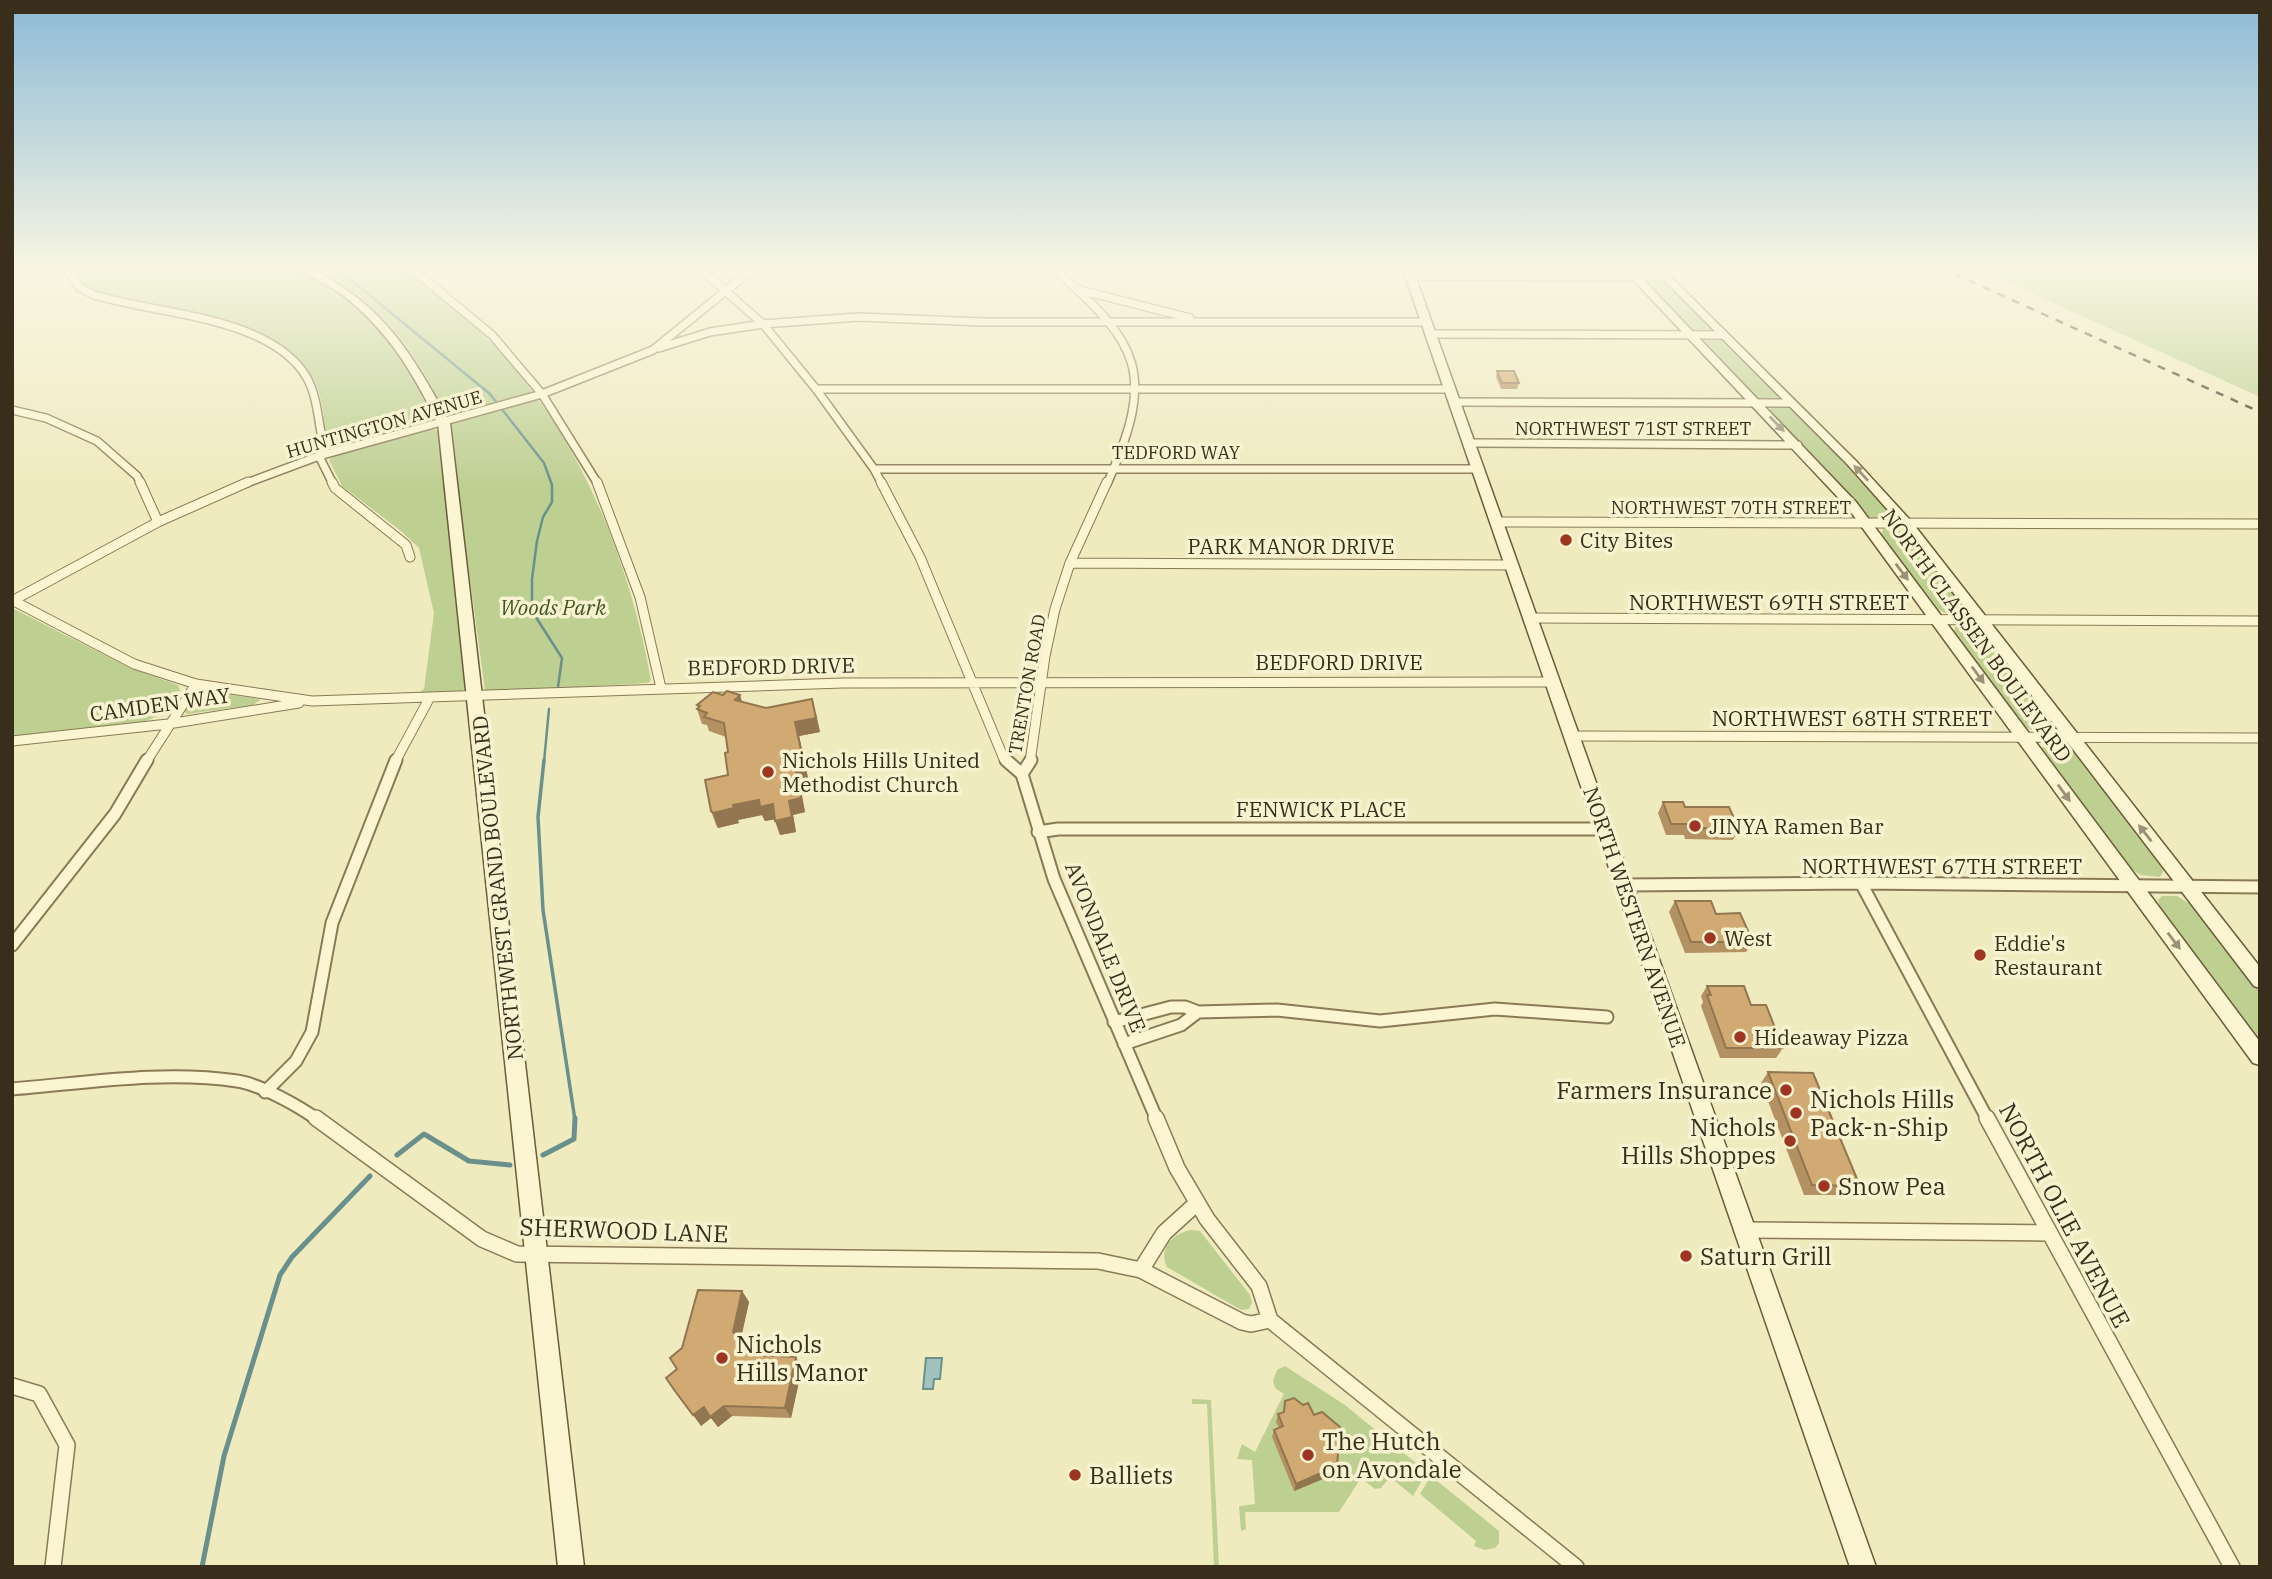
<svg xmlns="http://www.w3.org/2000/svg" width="2272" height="1579" viewBox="0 0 2272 1579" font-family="'IBM Plex Serif',serif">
	<rect width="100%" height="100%" fill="#f0eabf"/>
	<path fill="#becf92" d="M71,267H294L342,296L371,321L402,356L435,422L342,447H332L327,441C324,422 323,396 313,378C279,321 162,307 102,295L84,288Z
		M309,267H397L405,271C448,300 504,348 532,392L530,395L450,418L446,415C414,345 379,303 309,267Z
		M1974,267H2260V397Z
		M1649,279L1667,282L1711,327L1712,331H1695L1690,329L1646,282Z
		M1713,337L1725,341L1778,394V398L1764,400L1755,396L1704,343L1703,339Z
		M532,399H538C597,481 633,581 651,680L648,683L491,692L485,690L449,426L457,421Z
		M1779,406L1795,410L1857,473L1893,517L1876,520L1867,516L1771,413L1770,408Z
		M431,428L438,431L467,687L460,692L419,693L424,689L434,613L419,548L401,531L342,486L329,460L334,455Z
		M1891,528L1910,535L1966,608V613L1952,616L1934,608L1881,535L1883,529Z
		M12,608L130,668L178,685L181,693L176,703L166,712L142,723L12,737Z
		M1963,625L1975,627L1985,633L2054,724V730L2041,733L2024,727L1954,634L1955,627Z
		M204,691L260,699V700L253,705L187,714L184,711L192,697Z
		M2048,744L2061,745L2077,754L2163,865L2164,870L2160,877L2141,875L2128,867L2040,749Z
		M2162,896H2177L2196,908L2260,990V1043L2159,905L2158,900Z
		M1191,1230L1200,1231L1250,1295L1252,1303L1249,1309L1241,1310L1167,1267C1158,1249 1173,1233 1191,1230Z
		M1285,1366L1345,1405L1427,1472L1413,1496L1390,1477L1381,1488L1375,1489L1361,1478L1339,1512H1245L1246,1529L1241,1531L1239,1506L1255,1504L1252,1460L1237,1459L1242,1444L1255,1452L1284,1394L1275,1388L1273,1381L1277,1370Z
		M1192,1399L1211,1400L1219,1567H1214L1207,1404H1192Z
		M1431,1476L1499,1531V1543L1495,1548L1485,1550L1474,1546L1476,1541L1420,1494Z"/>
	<path fill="#a2c2be" stroke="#69908d" stroke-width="2" d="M926,1358H942L940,1379H934L933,1389H923Z"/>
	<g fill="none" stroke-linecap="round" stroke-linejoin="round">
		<path stroke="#69908d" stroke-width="2.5" d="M335,267L490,394L544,463L552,485V502L543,517L537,541L532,579V611L562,658L558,687
			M544,762L549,709"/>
		<path stroke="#69908d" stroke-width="3.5" d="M544,760L538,817L543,910L575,1120"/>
		<path stroke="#69908d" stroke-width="5" d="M397,1155L424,1134L469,1161L510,1165
			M543,1155L574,1139L575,1118
			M202,1567L224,1456L280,1275L292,1257L370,1176"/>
		<defs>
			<path id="street-far3" d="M66,267L79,287L94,295C155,314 272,316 307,378C319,400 318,427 325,451L319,456L333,484
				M403,267L422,277L492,335L542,394L598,484
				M698,267L763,324L816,389L874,469L882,484
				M1052,267C1140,344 1157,372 1107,484
				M1411,276L1666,277
				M1080,290L1190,318
				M1431,334L1724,335
				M659,348L710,332L763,324L858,317L984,322H1426
				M816,389H1450
				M1454,402L1792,403
				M12,410L46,418L97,441L137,476L141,484
				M1468,443L1798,445
				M874,469H1478
				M244,484L319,456L542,394L653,350L755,267"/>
			<path id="street-far2" d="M140,482L158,522
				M332,482L335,488L406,545L410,557
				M597,482L640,597L661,688
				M881,482L920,557L1004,759L1008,762
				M1496,522L2260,524
				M1070,563L1511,565
				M12,600L134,664L196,684L312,701L843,683L1552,682
				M12,601L158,522L248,482
				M1529,618L2260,621
				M1571,736L2260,738
				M12,741L168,724L299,703
				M146,762L196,684
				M395,762L430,697
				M1030,762L1045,656L1055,609L1070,563L1107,482"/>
			<path id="street-far1" d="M1006,760L1022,774L1054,879L1157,1120
				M1022,774L1031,760
				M1038,832L1058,829H1604
				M1861,883L1988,1120
				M1624,885L1861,883L2260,887
				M12,945L115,814L147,760
				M1114,1022L1171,1007H1185L1198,1012L1277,1010L1380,1021L1495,1009L1607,1017
				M1124,1044L1181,1025L1198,1012
				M12,1089C86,1083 163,1070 237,1081C259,1084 299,1106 318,1120
				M265,1092L296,1061L312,1032L332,923L396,760"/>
			<path id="street" d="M316,1118L482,1239L517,1254L1098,1261L1141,1270L1242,1322L1251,1324L1270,1320
				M1156,1118L1177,1168L1207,1219L1259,1286L1270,1320L1576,1567
				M1987,1118L2232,1567
				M1745,1230L2048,1233
				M1141,1270L1164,1233L1197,1203
				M12,1386L39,1394L67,1445L53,1567"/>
			<path id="secondary" d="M297,267C311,267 320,273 331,280C391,315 418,365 450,423L584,1567H558L438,423C412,372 390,333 344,296C330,285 311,279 297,267Z
				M1402,267H1412L1876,1567H1850Z
				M1621,267H1631L1856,502L2260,1042V1065L2253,1063L1848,508Z
				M1651,267H1661L1856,461L1911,521L2260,967V988L2254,986L1903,527L1848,465Z"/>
		</defs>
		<use href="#street-far3" stroke="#8a7a56" stroke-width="10"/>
		<use href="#street-far2" stroke="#8a7a56" stroke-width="11"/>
		<use href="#street-far1" stroke="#8a7a56" stroke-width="15"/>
		<use href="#street" stroke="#8a7a56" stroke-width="18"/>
		<use href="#secondary" stroke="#6c5b39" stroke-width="3"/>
		<use href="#street-far3" stroke="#fbf5d2" stroke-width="7"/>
		<use href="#street-far2" stroke="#fbf5d2" stroke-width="9"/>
		<use href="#street-far1" stroke="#fbf5d2" stroke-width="11"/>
		<use href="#street" stroke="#fbf5d2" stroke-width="15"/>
		<use href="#secondary" fill="#fbf5d2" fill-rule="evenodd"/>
		<path stroke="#392e1c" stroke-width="2.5" stroke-dasharray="8 8" stroke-linecap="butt" d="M1939,267L2260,412"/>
	</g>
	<path fill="#b49162" d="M1497,371L1519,383L1517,389H1501L1496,377Z
		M723,695H740L742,702L766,708L816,713L820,732L799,736L808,778L799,780L805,812L793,815L796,832L780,835L775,819L765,821L762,815L738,820L739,823L718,828L716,825L711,811L728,775V752L726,737L709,731L707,725L702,724L697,709L698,708L697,705Z
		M1663,802L1685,807L1739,829L1733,840L1685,839L1684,835H1666L1658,813Z
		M1675,901L1716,914L1753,942L1746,952L1685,953L1669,912Z
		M1707,986L1751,1005L1783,1048L1776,1058H1720L1701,1006L1703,1002L1701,996Z
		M1768,1072L1860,1186L1851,1195H1804L1761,1083Z
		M742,1291L749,1302L740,1341L752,1355L802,1368L791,1418L732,1416L718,1427L711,1418L701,1426L677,1369L682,1348Z
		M1285,1401L1335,1474L1294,1491L1272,1437L1274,1430L1279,1428L1276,1422L1278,1414L1283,1412Z"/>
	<path fill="#927650" d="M740,695L744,709L735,700Z
		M812,699L820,732L799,736L808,778L799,780L805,812L793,815L796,832L780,835L775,821L789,801L795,766V722Z
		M759,800L773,804L777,819L765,821L762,815L738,820L739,823L718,828L713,813L733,805Z
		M742,1291L749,1302L740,1343L733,1332Z
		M796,1357L802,1368L791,1418L785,1408Z
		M724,1406L732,1416L718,1427L711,1418L701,1426L693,1415L704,1407Z
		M1337,1466L1335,1474L1294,1491L1296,1484Z"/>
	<path fill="#d1a972" stroke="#927650" stroke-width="2" d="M1497,371H1514L1519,383H1502Z
		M727,691L740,695L735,700L766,708L812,699L816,718L795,722L804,764L795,766L801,798L789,801L792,817L775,821L773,804L760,807L759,800L733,805L734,808L713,813L711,811L705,780L728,775L725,753L728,752L724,723L704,717L707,713L697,709L700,706L697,705L713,692L723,695Z
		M1663,802H1683L1685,807H1729L1739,829L1691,828L1689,824H1671Z
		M1675,901H1711L1716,914L1740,913L1753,942H1691Z
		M1707,986H1744L1751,1005H1766L1783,1048H1726L1707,995H1711Z
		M1768,1072L1813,1073L1860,1186L1812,1185Z
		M698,1290L742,1291L733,1332L752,1355L796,1357L785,1408L724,1406L710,1417L704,1407L693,1415L675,1391L666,1378L677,1369L670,1358L682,1348Z
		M1294,1398L1303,1405L1308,1403L1314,1415L1322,1412L1340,1427L1337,1466L1296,1484L1274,1430L1283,1426L1278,1414L1284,1412L1285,1401Z"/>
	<defs><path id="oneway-solid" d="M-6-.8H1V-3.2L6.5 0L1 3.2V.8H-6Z" transform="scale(1.75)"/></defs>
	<g fill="#9a9277">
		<use href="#oneway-solid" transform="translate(1777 424) rotate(46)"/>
		<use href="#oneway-solid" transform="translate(1861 473) rotate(-133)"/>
		<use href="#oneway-solid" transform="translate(1902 572) rotate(53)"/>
		<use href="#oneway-solid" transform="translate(1978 675) rotate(54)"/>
		<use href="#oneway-solid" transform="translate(2064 793) rotate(54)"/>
		<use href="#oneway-solid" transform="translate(2145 833) rotate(-128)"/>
		<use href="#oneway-solid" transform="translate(2174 941) rotate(53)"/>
	</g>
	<linearGradient id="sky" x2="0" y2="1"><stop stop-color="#8cbad7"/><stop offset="0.55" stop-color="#f8f6e2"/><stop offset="1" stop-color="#f8f6e2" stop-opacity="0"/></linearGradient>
	<rect width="2272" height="488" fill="url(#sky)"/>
	<g fill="#9d3522" stroke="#f7f2cf" stroke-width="2.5">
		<circle cx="1566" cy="540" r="7"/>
		<circle cx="768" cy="772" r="7"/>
		<circle cx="1695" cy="826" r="7"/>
		<circle cx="1710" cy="938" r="7"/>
		<circle cx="1980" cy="955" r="7"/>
		<circle cx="1740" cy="1037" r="7"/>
		<circle cx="1786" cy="1090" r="7"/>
		<circle cx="1796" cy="1113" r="7"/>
		<circle cx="1790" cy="1141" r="7"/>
		<circle cx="1824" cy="1186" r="7"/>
		<circle cx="1686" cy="1256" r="7"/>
		<circle cx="722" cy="1358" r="7"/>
		<circle cx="1308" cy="1455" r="7"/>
		<circle cx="1075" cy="1475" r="7"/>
	</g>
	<g text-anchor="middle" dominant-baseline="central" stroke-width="7" stroke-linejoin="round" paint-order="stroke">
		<g font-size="18" fill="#392e1c" stroke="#f7f2cf">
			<text transform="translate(384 424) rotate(-16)">HUNTINGTON AVENUE</text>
			<text x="1633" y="428">NORTHWEST 71ST STREET</text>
			<text x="1176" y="452">TEDFORD WAY</text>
			<text x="1731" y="507">NORTHWEST 70TH STREET</text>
			<text transform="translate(1027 684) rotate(-80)">TRENTON ROAD</text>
		</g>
		<g font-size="21" fill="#392e1c" stroke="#f7f2cf" text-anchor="start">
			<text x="1580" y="540">City Bites</text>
			<text x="782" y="760">Nichols Hills United<tspan x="782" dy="24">Methodist Church</tspan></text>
			<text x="1709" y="826">JINYA Ramen Bar</text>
			<text x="1724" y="938">West</text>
			<text x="1994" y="943">Eddie's<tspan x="1994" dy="24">Restaurant</tspan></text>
			<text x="1754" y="1037">Hideaway Pizza</text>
		</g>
		<g font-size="21" fill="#392e1c" stroke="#f7f2cf">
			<text x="1291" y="546">PARK MANOR DRIVE</text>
			<text x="1769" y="602">NORTHWEST 69TH STREET</text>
			<text transform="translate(1977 635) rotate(54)">NORTH CLASSEN BOULEVARD</text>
			<text x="1339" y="662">BEDFORD DRIVE</text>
			<text transform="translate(771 666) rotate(-1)">BEDFORD DRIVE</text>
			<text transform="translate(160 704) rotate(-8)">CAMDEN WAY</text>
			<text x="1852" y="718">NORTHWEST 68TH STREET</text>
			<text x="1321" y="809">FENWICK PLACE</text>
			<text x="1942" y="866">NORTHWEST 67TH STREET</text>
			<text transform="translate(497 888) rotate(-96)">NORTHWEST GRAND BOULEVARD</text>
			<text transform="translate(1635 917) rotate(71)">NORTH WESTERN AVENUE</text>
			<text transform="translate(1106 947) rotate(68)">AVONDALE DRIVE</text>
		</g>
		<g font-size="21" font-style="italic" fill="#405621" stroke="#f7f2cf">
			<text x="553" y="607">Woods Park</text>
		</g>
		<g font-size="24" fill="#392e1c" stroke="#f7f2cf" text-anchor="start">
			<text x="1772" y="1090" text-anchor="end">Farmers Insurance</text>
			<text x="1810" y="1099">Nichols Hills<tspan x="1810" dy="28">Pack-n-Ship</tspan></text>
			<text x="1776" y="1127" text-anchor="end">Nichols<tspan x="1776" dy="28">Hills Shoppes</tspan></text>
			<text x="1838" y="1186">Snow Pea</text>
			<text x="1700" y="1256">Saturn Grill</text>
			<text x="736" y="1344">Nichols<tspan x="736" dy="28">Hills Manor</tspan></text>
			<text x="1322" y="1441">The Hutch<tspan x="1322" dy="28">on Avondale</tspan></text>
			<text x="1089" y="1475">Balliets</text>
		</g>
		<g font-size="24" fill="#392e1c" stroke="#f7f2cf">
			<text transform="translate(2065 1215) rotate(62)">NORTH OLIE AVENUE</text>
			<text transform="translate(624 1230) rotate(2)">SHERWOOD LANE</text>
		</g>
	</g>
	<rect width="2272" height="1579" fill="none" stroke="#392e1c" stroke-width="28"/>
</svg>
